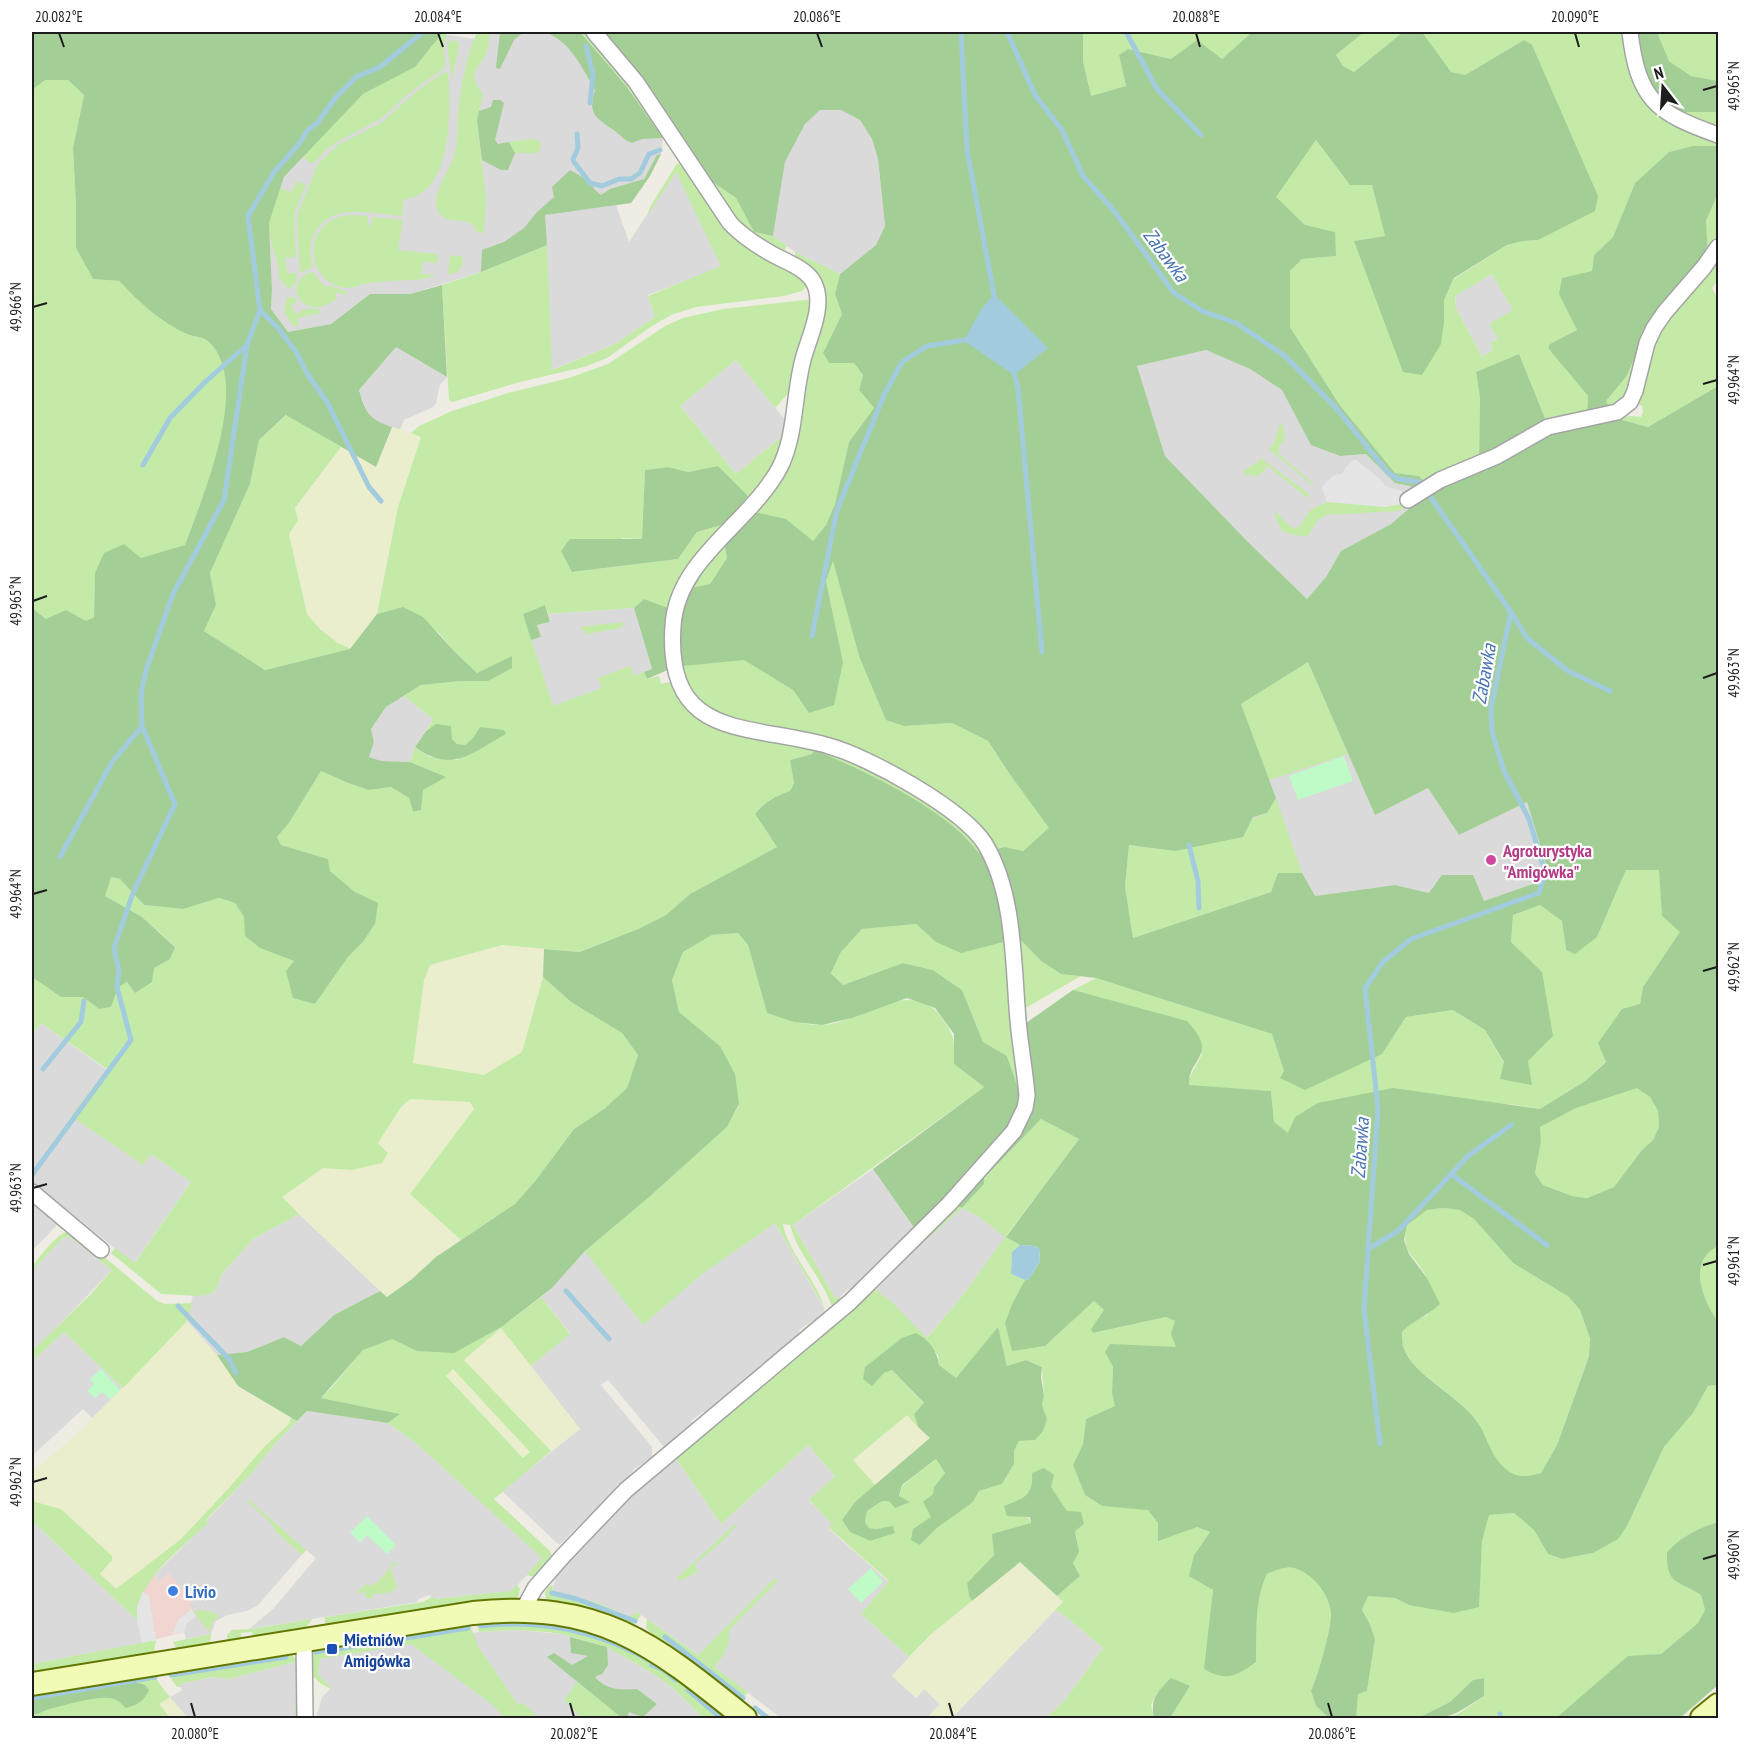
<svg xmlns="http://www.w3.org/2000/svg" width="1750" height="1750" viewBox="0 0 1750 1750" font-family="'PT Sans Narrow',sans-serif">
	<rect width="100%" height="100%" fill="#efece3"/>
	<path fill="#dbdada" d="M490,32H580L626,86L663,138L661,154L650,176L631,203L616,205L629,242L676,171L722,267L648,295L655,317L615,344L551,370L546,246L481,272L410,294H370L331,324L288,332L271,309L272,290L269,223L284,177L363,94L415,67L441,34L488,41Z
		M820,110H841L860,120L872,139L878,159L885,226L876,245L840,274L795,252L773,236L785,162L805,124Z
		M1492,274L1522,325L1490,343L1493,350L1482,357L1456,308L1455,295Z
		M396,347L447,377L440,385L436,403L433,407L404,420L400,430L375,421L367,413L359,390Z
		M1206,350L1250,369L1282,390L1299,421L1340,456L1366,454L1395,483L1415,487L1418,501L1391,524L1341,551L1326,577L1307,599L1248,542L1165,456L1137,366Z
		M736,360L785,420L780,438L736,474L680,406Z
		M634,608L652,669L553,707L531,640L541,637L537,625L550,622L548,614Z
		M1308,662L1375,814L1428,788L1459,835L1527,802L1550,878L1484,901L1429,893L1395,885L1315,896L1175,851L1276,798L1241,704Z
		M404,696L433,719L415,747L410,762L380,761L369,757L374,742L371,729L386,707Z
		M41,1023L107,1070L72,1116L143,1164L151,1154L191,1182L134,1264L32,1181V1035Z
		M873,1169L915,1230L853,1290L848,1289L840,1297L835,1298L793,1225Z
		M32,1202L58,1224L32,1251Z
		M962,1208L979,1217L1006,1237L963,1295L926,1339L876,1290L910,1254Z
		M299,1214L380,1291L334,1315L301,1346L284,1337L247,1352L217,1355L187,1321L193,1295L210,1294L215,1291L222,1274L253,1239Z
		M775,1223L823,1306L824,1314L817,1321L810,1322L799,1330L798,1336L710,1412H703L691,1421L693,1425L665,1448L608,1380L601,1385L652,1447V1459L635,1468L623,1484L559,1545L502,1491L580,1429L531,1366L570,1333L541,1297L552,1288L585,1251Z
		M68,1236L112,1270L58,1326L123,1388L92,1418L83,1409L32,1456V1271L62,1239Z
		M307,1411L388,1423L417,1444L543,1558L512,1591L434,1599L429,1595L417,1600L418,1602L249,1629L273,1609L316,1558L306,1550L258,1605L247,1611L227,1615L216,1621L211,1634L186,1639L184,1632L187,1623L196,1616L169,1573L159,1582L154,1575L207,1523L206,1521L250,1475L275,1444Z
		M808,1445L835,1476L809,1501L833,1524L829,1529L889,1582L861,1614L909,1657L892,1676L917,1697L924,1689L940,1704L929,1716L932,1718H781L697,1654L637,1612L630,1617L598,1603L552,1591L557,1574L575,1549L673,1454L721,1524Z
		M32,1521L137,1620L142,1643L32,1664Z
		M1055,1610L1064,1615L1103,1648L1065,1700L1046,1718H952Z
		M516,1630L562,1634L607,1647L652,1673L673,1688L703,1718H316L322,1697L331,1688L318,1674L320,1659L479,1632Z
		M295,1662L297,1698L295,1706V1718H170L159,1704L182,1690L179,1684L213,1677L229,1679Z"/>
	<path fill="#f0d5d1" d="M169,1573L193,1600L190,1605L191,1609L196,1616L187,1623L184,1632L142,1643L137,1620L143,1591L154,1575L159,1582Z"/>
	<path fill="#eaeecd" d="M392,427L421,436L398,507L377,614L351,649L338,643L320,629L307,614L289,534L298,520L295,509L341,447L376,467Z
		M502,945L544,949L543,977L523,1052L484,1075L412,1063L424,979L430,965Z
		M410,1099L470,1102L474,1109L410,1194L461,1240L436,1257L412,1279L387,1297L281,1197L323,1168L352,1170L377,1143L401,1107Z
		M187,1321L217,1355L238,1386L291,1417L289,1424L264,1447L228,1489L181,1539L116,1589L99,1574L112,1560L61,1509L32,1501V1472L78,1433Z
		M501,1328L580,1429L551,1451L464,1360Z
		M453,1369L530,1452L523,1458L445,1375Z
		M907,1415L930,1438L876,1486L853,1461Z
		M1020,1562L1063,1602L952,1718H932L929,1716L940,1704L924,1689L916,1698L892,1676L930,1635Z
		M170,1697L187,1717L186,1718H170L159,1704Z"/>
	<path fill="#c3eba7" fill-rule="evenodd" d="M477,32H490C489,38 489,45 487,51C481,69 464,72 483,94L477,120L486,199L484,233L476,232L475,227C464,215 444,227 437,209C431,195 451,169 455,153C459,137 457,120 459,103C462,79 468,53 477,32Z
		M580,32H587L616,63L666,135L663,138L626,86Z
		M1083,32H1252L1222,59H1171L1128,49L1119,55L1126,86L1091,96L1083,61Z
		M1364,32H1403L1354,72L1343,66L1336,55Z
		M1422,32H1627L1637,82L1718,140V146H1692L1669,152L1635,183L1613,237L1594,255L1592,271L1560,294L1577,330L1550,344L1548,348L1588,396L1587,414L1547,423L1519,354L1476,372L1480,398L1479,459L1426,483L1419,476L1395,473L1339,404L1290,327V271L1302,259L1336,256L1275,197L1316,140L1350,185H1372L1385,236L1355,241L1444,322V300L1454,279L1507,245L1523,241L1538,240L1524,40L1465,75L1451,73ZM1492,274L1513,310L1492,322L1490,325L1498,339L1490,343L1493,350L1482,357L1456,308L1455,296Z
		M1657,32H1718V81L1691,76L1669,61Z
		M441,34H447C447,38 445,41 444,44C442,53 448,61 443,69L409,93L382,118L342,139L326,150L314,163H310L303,156L363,94L415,67Z
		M452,40L458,42L459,46L452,79L447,46L449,42Z
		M444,72L448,73C451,107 453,196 404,199L402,216C373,214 334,202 316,231C309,242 309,255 313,267L300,273L297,216L318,164L338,145L381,123L418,90Z
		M44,80H68L84,95L73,148L76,206V248L93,279L119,281C139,302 160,322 187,334C193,337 202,336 208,341C254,383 202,496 185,545L95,573L94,617L86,621L46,619L32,608V90Z
		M1680,112H1718V131Z
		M532,139L538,140C542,145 542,148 537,153H515L509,142Z
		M681,162L720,216L803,278L806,287L802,291L784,296L696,307L671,315L652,326L607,358L584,367L520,382L452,402L449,400L442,285L481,272L547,245L552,370L615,344L655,317L648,296L721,266L676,172L647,216L650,207L676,165Z
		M701,174L736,198L754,232L773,236L787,246L784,251L778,252L747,234Z
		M297,181L306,185L294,214L296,257L285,258L287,273H297C297,279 295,287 288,289L279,278C280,261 271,247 269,230C267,217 276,200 280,188L292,192Z
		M1718,193V240L1708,256L1706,221Z
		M351,215L368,216V225L371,226L373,217L403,220L398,250L438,254L437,263L422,262V274L436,275C424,281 404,280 390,281C381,282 372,282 363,284C358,285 354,288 350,288C303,288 300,217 351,215Z
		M795,252L840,274L835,294L842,314L823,353L829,363H854L863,375L859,390L874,408L849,442L835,504L826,525L813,542L786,519L751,511L771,489L800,397L824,310C827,280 814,278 795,259Z
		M1718,254V280L1712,288L1718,299V386L1648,427L1615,418L1631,416L1641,417L1643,412L1642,406L1637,403L1655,333Z
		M450,255L463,257C462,267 461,274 448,274Z
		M313,272L324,286H331L347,292L344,295L335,291L337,299C299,325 281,279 313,272Z
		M287,297L295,298L297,301L291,306L296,314L304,309H319L320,313L297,318L298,326L294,327L284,312Z
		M805,300H809L812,305L791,390L775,408L736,360L680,406L736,474L780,438L785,420L787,426L778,463L671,609L644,599L634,608L548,614L545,605L523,614L553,706L602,688L598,678L630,666L634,675L623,680L644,672L647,679L659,676L661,684L669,682L673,684L685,704L794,742L855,760L947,813L984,852L979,853L955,827L812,754L790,760L794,783L790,791C775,796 765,802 755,814L777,847L690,894L666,915L638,929L580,952L502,945L430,965L424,980L413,1063L484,1075L522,1052L543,977L571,1002L622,1033L638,1055L627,1088L604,1109L574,1129L536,1180L515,1204L461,1240L410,1194L474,1109L470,1102L410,1099L401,1107L378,1143L388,1153L382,1163L352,1170L323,1168L282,1197L299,1214L253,1239L222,1274L215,1291L210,1294L198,1296L161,1294L111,1253L115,1248L135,1263L191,1182L151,1154L143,1165L71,1116L107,1069L41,1023L32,1035V977L61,997H83L99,1009L111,1007L117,987L127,982L135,993L154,968L170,958L175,946L142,917L105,896L110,877L120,879L144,905L183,909L218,898L235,903L244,917L294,962L315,1004L348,957L363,942L375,924L355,892L330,871L328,859L281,845L277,837L289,823L321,771L348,783L369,790L391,787L409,798L413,812L421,810L422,790L445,777L410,762L415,747L430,757L458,760L473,738L465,745L457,744L436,724L426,731L433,719L404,696L421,685L461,681H488L512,657L477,673L455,652L439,633L403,607L377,614L398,507L421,437L411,433L419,426L452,411L508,393L569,378L608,364L665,326L683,318L723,309ZM718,466L725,524L697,532L678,559L573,572L623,538L642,539L645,470L668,467L688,472Z
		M1647,330L1628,397L1610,410L1606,401L1626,377Z
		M287,415L341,447L295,508L298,520L289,534L307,614L320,629L338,643L351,649L265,670L204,631L216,605L210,573L250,484L259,440Z
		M1280,424L1283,425L1285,440L1280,445L1278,453L1310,481L1314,487L1268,448L1273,445Z
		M1261,458L1310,495L1307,498L1268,466L1259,476L1246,475L1243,471L1256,463Z
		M1327,502H1338L1408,503L1405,508L1398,511L1327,515L1319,519L1308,536L1294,535L1282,531L1274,514L1276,512L1291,527L1296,528L1300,526L1310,510Z
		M724,541L727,558L710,584L690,588Z
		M833,560L859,656L905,726L952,723L988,741L1011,776L1050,828L1023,851L1005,847L992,850L885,765L721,718L693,695L684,678L679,651L683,666L744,659L793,690L809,713L843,662L826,581Z
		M622,622L624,624L621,628L587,634L580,627Z
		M1308,662L1348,754L1269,780L1241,704Z
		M1276,798L1302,873H1278L1271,892L1133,938L1125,886L1129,845L1175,851L1267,813Z
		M1626,870H1660L1662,916L1681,932L1643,987L1640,1004L1606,1061L1585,1081L1540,1109L1510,1104L1288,1134L1274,1122L1271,1091L1189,1086V1079L1202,1054L1073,990L1096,978L1272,1034L1284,1071L1382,1054L1406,1017L1453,1010L1485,1030L1504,1063L1531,1085L1528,1061L1542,972L1511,942L1513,915L1540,905L1562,921L1566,950L1597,937Z
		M916,924L936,942L995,944L1007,941L1020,1099L1007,1056L983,1042L962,990L933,970L903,963L843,985L831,972L841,952L862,929Z
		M738,933L748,945L767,1013C784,1018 804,1026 822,1025C859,1024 911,975 941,1017C956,1038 954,1038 954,1064L984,1087L793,1225L835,1298L840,1297V1304L833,1310C824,1279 798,1256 790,1225L783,1224C786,1251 829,1295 824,1316L810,1326L807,1324L817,1321L824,1314L823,1305L775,1223L702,1274L643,1325L585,1251L648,1198L727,1127L739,1105L720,1046L679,1012L672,980L683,952L712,935Z
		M1019,938L1041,961L1061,974L1081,976L1024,1009L1016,939Z
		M1637,1087L1650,1097L1658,1111L1659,1127L1653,1140L1642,1150L1614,1187L1587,1198L1572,1196L1543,1185L1535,1173L1541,1142L1539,1127L1576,1108Z
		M1041,1119L1079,1139L1006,1236L1020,1245L1012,1252L1011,1274L1025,1280L1013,1302L1012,1350L1045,1346L1094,1301L1105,1310L1091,1329L1094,1333L1166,1317L1175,1321L1176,1347L1105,1352L1113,1367L1112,1393L1116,1406L1086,1419L1083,1444L1073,1465L1085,1495L1102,1506L1148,1509L1158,1523L1197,1527L1210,1532L1194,1555L1213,1590L1210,1626L1256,1662C1257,1631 1254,1602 1267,1574C1276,1570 1285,1566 1294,1568C1313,1572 1330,1595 1331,1614C1331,1630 1318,1676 1311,1691L1316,1706L1329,1718H1170L1190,1686L1157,1692L1151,1705L1154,1718H1046L1065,1700L1103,1648L1064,1615L1055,1610L1063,1602L1057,1596L1080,1576L1073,1563C1087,1536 1064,1510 1051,1487L1033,1483L1029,1492L1020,1500L1031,1523L994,1555L967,1583L969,1596L972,1601L930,1635L909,1657L861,1614L889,1581L829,1528L832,1524L809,1500L835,1476L808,1445L721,1524L673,1454L867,1291L877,1289L876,1290L894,1304L927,1338L963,1295L1005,1237L979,1217L962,1208L914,1251L913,1247L955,1204L962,1208L984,1184V1178ZM998,1328L1007,1366L1026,1360L1042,1367L1044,1396L1042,1405L1047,1419L1035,1440L1019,1441L1014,1451V1464L1002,1484L979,1491L973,1502L937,1528L920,1545L931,1517L934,1487L945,1473L936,1459L902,1486L899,1497L909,1501H882L867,1511L865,1522L869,1528L877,1529L893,1527L870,1541L850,1532L842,1520L855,1502L876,1486L853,1460L907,1415L918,1427L914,1414L924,1404L892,1370L884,1373L872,1386L916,1333L938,1355L939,1365L956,1378Z
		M1443,1208L1460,1210L1474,1219L1513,1263L1569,1297L1580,1310L1590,1340L1589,1355L1557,1445L1541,1473C1532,1475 1523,1478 1514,1474C1494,1466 1489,1442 1480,1426C1463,1397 1412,1375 1403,1346C1402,1342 1402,1336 1402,1332L1413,1321L1428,1315C1428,1304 1431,1286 1426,1276C1414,1253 1402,1256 1406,1225L1427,1210Z
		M72,1230L157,1301L165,1304L192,1303L187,1321L123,1388L64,1332L32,1361V1351L90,1295L112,1270L68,1236L62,1239L32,1271V1266C42,1255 57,1232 72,1230Z
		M1718,1246V1325C1706,1302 1684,1262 1718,1246Z
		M541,1297L570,1334L531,1366L501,1328L464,1360L551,1451L494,1499L550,1551L553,1559L536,1577L526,1575L542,1558L417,1444L388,1423L399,1414L321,1398L332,1387L363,1350L392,1338L417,1351L503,1326ZM453,1369L530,1452L523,1458L446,1376Z
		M1718,1385V1522C1698,1528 1681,1537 1667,1552L1675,1581L1701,1595L1705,1610L1698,1623L1661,1654L1628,1657L1556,1718H1445L1458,1714L1484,1696L1483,1678L1473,1680L1450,1702L1418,1718H1356L1358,1693L1367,1691L1375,1639L1370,1624L1362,1610L1368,1596L1395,1598L1409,1605L1478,1607L1482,1541L1488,1515L1514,1513L1534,1530L1548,1554L1562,1559L1593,1553L1627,1526L1664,1447L1693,1413L1708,1386Z
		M291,1417L297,1421L275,1444L250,1475L206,1520L208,1523C180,1550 138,1578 137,1620L32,1521V1501L61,1509L112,1556V1560L100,1574L116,1589L181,1539L228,1489L264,1447L289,1424Z
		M249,1500L306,1550L302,1555L275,1531L272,1524L248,1502Z
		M735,1524L736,1526L724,1540L695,1564L696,1570L699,1571L680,1581L677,1578Z
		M395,1561L397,1563L391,1568C391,1576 397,1580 397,1588L389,1593L374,1594L371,1599L365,1597V1590L360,1594L357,1592L366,1584L369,1586L378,1582Z
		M775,1578L778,1581L730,1629L728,1645L723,1656L714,1667L748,1692L741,1700L737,1701L658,1640L646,1628L647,1619L698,1655Z
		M517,1585L520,1589L518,1597L512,1600L330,1627L325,1625V1617L423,1602L432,1597L435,1599L511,1591Z
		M553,1585L552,1591L598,1603L630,1617L637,1612L641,1615L636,1623L631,1626L552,1603L546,1599L545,1593L548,1587Z
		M198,1610L213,1612L219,1616L213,1622L209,1632L194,1613Z
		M538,1618L622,1640L724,1710L717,1718H703L673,1688L652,1673L607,1647L562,1634L546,1632L515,1630L479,1632L477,1625L478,1621Z
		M312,1619C303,1638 272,1636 253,1639L252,1632L241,1633L242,1641L228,1642L227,1635L232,1630L251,1629Z
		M466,1623L472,1630L478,1646L518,1705L523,1703L539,1718H505L494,1706L411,1644L320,1659L318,1674L331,1688L330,1689L320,1683L310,1673V1654L315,1646L326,1644L328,1653L337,1651L336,1642Z
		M211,1634L210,1644L208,1646L177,1650L173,1642Z
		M156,1640L154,1653L151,1656L32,1676V1664Z
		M290,1653L298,1661L300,1697L296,1711L298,1718H295V1706L297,1698L295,1662L229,1679L212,1677L180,1684V1687H177L172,1680L171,1672Z
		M155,1674L158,1682L170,1697L159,1704L170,1718H32V1693Z
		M577,1682L622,1718H578L580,1716L564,1700Z"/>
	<path fill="#a3cf96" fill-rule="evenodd" d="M32,32H443L415,67L363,94L284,177L269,223L272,290L271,309L288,332L331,324L370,294H410L442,285L447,377L396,347L359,390C366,414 369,419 392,427L376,467L286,415L259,440L250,484L210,573L216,605L204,631L265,670L350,649L377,614L403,607L423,617L455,652L477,673L512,656V668L488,681H461L421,685L386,707L371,729L374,742L369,757L381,761L410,762L446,777L423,790L421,810L413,812L409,798L391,787L369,790L348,783L321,771L289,823L277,837L281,845L328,859L330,871L355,892L378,903L375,924L363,942L348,957L315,1004L293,998L286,971L294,961L260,948L245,936L244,917L235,903L219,898L183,909L144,905L120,879L111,877L105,896L142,917L175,947L170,959L154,968L152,982L135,993L127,982L118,987L111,1007L99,1009L83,997H61L32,977V608L46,619L66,610L86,621L94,617L95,573L104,553L124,544L141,558L185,545C202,497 253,382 208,341C202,336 193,337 187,334C160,322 139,302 119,281L93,279L76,248V206L73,148L84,95L68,80H45L32,90Z
		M500,32H524L514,40L500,69L496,68Z
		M545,32H580L626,86L663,138L642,139L632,143C623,140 620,134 612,129C594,117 588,112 595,90C581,66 571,42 545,32Z
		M600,32H1083V61L1091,96L1126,86L1119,55L1128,49L1171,59L1197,40L1222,59L1252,32H1364L1336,55L1343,66L1354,72L1403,32H1422L1451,72L1465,75L1524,40L1532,45L1598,196L1595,211L1538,240L1523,241L1507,245L1454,278L1444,300V322L1441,344L1422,375L1403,372L1354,241L1385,236L1372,185H1350L1316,140L1276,197L1305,225L1335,232L1336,256L1302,259L1290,271V327L1339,404L1395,473L1419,476L1426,483L1479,459L1480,398L1476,372L1519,354L1547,423L1587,414L1588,396L1548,348L1550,344L1577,330L1559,294L1562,278L1592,271L1594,255L1613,237L1635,183L1669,152L1692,146H1718V193L1706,221L1708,256L1660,313L1647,330L1626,377L1606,401L1615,418L1648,427L1718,386V1246C1692,1259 1699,1286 1709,1307C1712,1313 1716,1318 1718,1324C1721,1335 1718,1371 1718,1385L1708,1386L1693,1413L1664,1447L1627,1526L1618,1539L1593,1553L1562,1559L1548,1554L1534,1530L1514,1513L1489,1515L1482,1541L1479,1607L1454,1613L1409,1605L1395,1598L1368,1596L1362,1610L1370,1624L1375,1639L1367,1691L1358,1694L1356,1718H1329L1316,1706L1311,1691C1318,1676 1331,1630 1331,1614C1330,1595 1313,1573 1294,1568C1285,1566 1276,1570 1267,1574C1254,1602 1257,1631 1256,1662C1237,1676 1226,1682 1204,1669L1213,1590L1189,1576L1194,1555L1210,1532L1197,1527L1158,1541V1523L1148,1510L1102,1506L1085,1495L1073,1465L1083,1444L1086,1419L1115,1406L1112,1393L1113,1367L1105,1352L1110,1344L1176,1347L1171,1334L1175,1321L1166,1317L1093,1333L1091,1329L1104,1310L1094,1301L1045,1346L1012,1351L1005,1323L1013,1302L1025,1280L1029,1279L1040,1261L1039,1248L1034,1246L1020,1245L1006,1237L1079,1139L1041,1119L984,1178V1184L962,1208L955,1204L1025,1122L1031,1099L1025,1047L1026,1023L1073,990L1187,1021C1220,1056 1188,1057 1189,1085L1271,1091L1274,1122L1288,1133L1295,1117L1318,1103L1393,1088L1540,1109L1585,1081L1606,1062L1598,1043L1622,1009L1640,1004L1643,987L1680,932L1662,916L1659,870H1626L1597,937L1575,954L1566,950L1562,921L1540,905L1513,915L1511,942L1542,972L1553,1036L1528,1061L1532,1085L1500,1079L1504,1062L1485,1030L1453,1010L1406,1017L1382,1054L1305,1090L1280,1078L1284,1071L1272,1034L1096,978L1061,974L1041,961L1019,938L961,953L936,942L916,924L862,929L841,952L831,973L843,985L903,963L933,970L962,990L983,1042L1007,1056C1015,1082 1027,1100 1012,1126L917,1232L873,1169L984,1087L954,1064V1034L935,1008L907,998L852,1018L822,1025L794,1022L767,1013L748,945L738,933L712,935L683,952L672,980L679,1012L720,1046L735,1074L739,1104L727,1127L648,1198L585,1251L552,1288L503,1326L454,1353L417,1351L392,1339L363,1350L321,1398L400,1414L388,1423L307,1411L297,1421L238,1386L217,1355L247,1352L284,1337L301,1346L334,1315L380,1291L387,1297L412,1279L436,1257L515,1204L536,1180L574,1129L604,1109L627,1088L638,1055L622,1033L571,1002L543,977L544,949L580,952L638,929L666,915L690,894L777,847L755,814C765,802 775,796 790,791L794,783L790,760L812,754L815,750C864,771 911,793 953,826C963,834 971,844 979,853L1005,847L1023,851L1049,828L1011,776L988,741L952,723L904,726L886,720L859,656L833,561L826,581L843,662L834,705L809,713L793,690L744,660L683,666C676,634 678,618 690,588L710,584L727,558L724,541L751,511L786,519L813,541L826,525L835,504L849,442L874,408L859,390L863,375L854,363H829L823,353L842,314L835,294L840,274L876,245L885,226L878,159L872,139L860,120L841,110H820L805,124L785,162L773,236L754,232L736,198L701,174L641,82ZM1206,350L1250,369L1282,390L1311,445L1340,456L1366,454L1395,483L1415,487L1418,501L1391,524L1341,551L1326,577L1307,599L1248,542L1165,456L1137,366ZM1308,662L1375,815L1428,788L1459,835L1527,802L1550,878L1484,901L1473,875H1442L1429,893L1395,885L1315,896L1302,873H1278L1271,892L1133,938L1125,886L1129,845L1175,851L1243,837L1253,817L1267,813L1276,798L1241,704ZM1637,1088L1650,1097L1658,1111L1659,1127L1653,1140L1642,1150L1614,1187L1587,1198L1572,1196L1543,1185L1535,1173L1541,1142L1540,1127L1576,1108ZM1443,1208L1460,1210L1474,1219L1513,1263L1569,1297L1580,1310L1590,1339L1589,1356L1557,1445L1541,1473C1532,1475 1523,1478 1514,1474C1494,1465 1489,1442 1480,1426C1463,1397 1411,1375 1403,1346C1402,1341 1402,1336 1402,1332C1414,1320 1427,1316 1440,1304L1427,1278L1409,1254L1404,1240L1407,1225L1427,1210Z
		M1635,32H1657L1669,61L1691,76L1718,81V112H1680L1665,103L1647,80Z
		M493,100H500L504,103L495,140L498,144L509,142L515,153L508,170H501L482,160L477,120L479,111L491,107Z
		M661,154L650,176L631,203L545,215L547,245L481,272L482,250L504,242L524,228L537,212L554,197L552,187L570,170L591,182L594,189L601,195L610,189L644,179L657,155Z
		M718,466L748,496L725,524L697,532L678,559L572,572L561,551L570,539H642L645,470L668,467L688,472Z
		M644,599L671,609L670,669L647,679L644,672L652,669L634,608Z
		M545,605L550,622L537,625L541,637L531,640L523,614Z
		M436,724L451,726L452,739L457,744L465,745L473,738L480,727L504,730L506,734C471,753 453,774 415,747L426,731Z
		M998,1327L1007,1366L1026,1360L1042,1367L1041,1377L1044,1396L1042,1405L1047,1419L1043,1431L1035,1440L1019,1441L1014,1451V1464L1002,1484L979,1491L973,1502L937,1528L920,1545L911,1540L913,1529L931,1517L923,1502L933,1494L934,1487L945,1473L936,1459L902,1485L899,1496L910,1502L895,1508L889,1501H882L867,1511L865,1522L869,1528L877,1529L893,1526L895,1533L870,1541L850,1532L842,1520L855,1502L930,1438L918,1427L914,1414L924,1403L892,1370L884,1373L872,1386L863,1379L865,1367L902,1338L916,1333C929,1340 937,1350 939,1365L956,1378Z
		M1044,1468L1054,1475L1051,1487L1067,1511L1081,1512L1084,1524L1075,1531L1079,1552L1073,1563L1080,1576L1057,1596L1020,1562L972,1601L969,1596L967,1583L994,1555L992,1534L1031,1523L1030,1517L1007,1516L1004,1506C1022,1499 1034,1496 1032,1473Z
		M1718,1522V1685L1680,1718H1556L1628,1656L1661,1654L1698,1623L1705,1610L1701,1595C1678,1580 1666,1585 1667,1552C1681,1537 1698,1528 1718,1522Z
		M570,1637L607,1647L608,1665L602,1674L595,1677C606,1690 621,1690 637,1689L657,1704L643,1717L629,1712L627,1718H622L547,1657L554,1653L572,1665L588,1656L571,1653Z
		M1171,1678L1190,1686L1170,1718H1154C1150,1698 1157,1692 1171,1678Z
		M1484,1678V1696C1454,1714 1454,1719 1418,1718L1450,1702L1473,1680Z
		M135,1682L145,1685L149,1690C143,1702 139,1704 126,1708C121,1703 117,1699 110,1698C95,1696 65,1705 49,1709C43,1711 38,1715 32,1714V1699Z"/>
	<path fill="#befbc7" d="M1344,756L1353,781L1298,800L1289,776Z
		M101,1369L120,1390L110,1399L102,1392L95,1398L87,1391L94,1384L90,1379Z
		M367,1516L396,1545L387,1554L367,1535L360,1542L350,1533Z
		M871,1568L883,1582L861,1603L848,1589Z"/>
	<path fill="#e5e5e5" d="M1355,459L1380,479L1385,486L1402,491L1408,500V503L1385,507L1327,502L1322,488L1325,483L1334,475L1342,474L1346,467Z
		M143,1591L149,1596L156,1640L142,1643L137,1620V1607Z
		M191,1609L196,1616L187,1623L184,1632L172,1634L178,1620Z"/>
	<path fill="#a2ccde" d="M994,294L1048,348L1014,375L964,341L982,308Z
		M1020,1245L1034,1246L1039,1248L1040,1261L1029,1279L1025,1280L1011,1274L1012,1252Z"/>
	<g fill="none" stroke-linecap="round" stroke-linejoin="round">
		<path stroke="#a2ccde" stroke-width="5" d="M961,32L967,150L995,300
			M1007,32L1035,95L1062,130L1083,176L1115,212L1174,293L1202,311L1236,323L1285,356L1337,409L1388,473L1398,479L1420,482L1511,612L1491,708L1492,732L1504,771L1529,819L1545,872L1539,893L1411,939L1383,962L1365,988L1378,1109L1364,1309L1380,1444
			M1126,32L1157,89L1201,135
			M586,46L593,74L590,103
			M577,134L578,148L573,159L574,162L590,183L602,186L619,179H631L640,173L649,154L660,150
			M260,310L278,328L296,352L308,375L327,402L369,487L381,501
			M1013,370L1018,388L1042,652
			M143,465L170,418L204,383L247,345
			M1511,612L1527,638L1568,671L1610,691
			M812,636L837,510L884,395L902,362L927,346L971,339
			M1189,845L1198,881L1199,908
			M60,857L112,762L142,726L141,695L146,670L173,594L224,500L247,345L260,310L248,216L274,172L299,144L307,131L318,122L336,97L356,77L380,67L423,32
			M43,1069L81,1022L84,1001
			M1451,1174L1547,1245
			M32,1175L131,1040L117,987L119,971L114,948L133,893L175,804L142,726
			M1368,1249L1398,1231L1468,1156L1511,1125
			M566,1291L609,1339
			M178,1306L229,1359L236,1373
			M552,1593L577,1599L635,1621
			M481,1626C542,1619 601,1632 654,1663L652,1665L664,1670L676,1680
			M665,1637L743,1698
			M337,1649L468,1628
			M316,1652L327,1650
			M171,1675L286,1657
			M688,1690L719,1716
			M32,1698L155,1677
			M755,1708L768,1718
			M1500,1714L1501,1718"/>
		<defs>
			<path id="street" d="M1630,32C1638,100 1656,113 1718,135
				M1408,500L1440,480L1497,456L1548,427L1617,412L1630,402L1635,391L1647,343L1654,328L1665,312L1704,267L1718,247
				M32,1192L101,1250
				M523,1610L535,1588L563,1556L626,1490L850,1302L949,1204L1014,1131L1025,1108L1027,1096C1025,1070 1020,1045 1018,1020C1013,964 1015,894 985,844C963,809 869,757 829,746C750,723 665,742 673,626C677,559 749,524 779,469C797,435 793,393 804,356C810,335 825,305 814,283C806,268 786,262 772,254C756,245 742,236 730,223L636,82L594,32
				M304,1639L305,1718"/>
			<path id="secondary" d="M32,1684L473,1613C599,1600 652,1643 745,1718
				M1702,1718L1718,1705"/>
		</defs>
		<use href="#street" stroke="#a4a4a4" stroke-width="18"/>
		<use href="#secondary" stroke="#627702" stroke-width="26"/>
		<use href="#street" stroke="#fff" stroke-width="15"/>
		<use href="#secondary" stroke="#f2fbb5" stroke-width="22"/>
	</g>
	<path fill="none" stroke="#1d1d1d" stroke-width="2" d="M59,33L64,47M438,33L443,47M817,33L822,47M1196,33L1200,47M1575,33L1579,47M1703,90L1717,86M33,307L47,303M1703,384L1717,380M33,601L47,596M1703,678L1717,673M33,894L47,890M1703,971L1717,967M33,1188L47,1184M1703,1265L1717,1261M33,1482L47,1478M1703,1559L1717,1555M191,1703L195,1717M570,1703L574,1717M949,1703L953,1717M1328,1703L1332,1717"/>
	<circle fill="#d1479c" stroke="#fff" stroke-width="2" cx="1491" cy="860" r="6"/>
	<circle fill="#3f7fe0" stroke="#fff" stroke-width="2" cx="173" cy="1591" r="6"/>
	<rect fill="#1a4fb4" stroke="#fff" stroke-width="2" x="326" y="1643" width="12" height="12" rx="3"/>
	<g text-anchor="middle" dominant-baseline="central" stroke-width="4.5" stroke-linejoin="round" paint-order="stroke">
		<g font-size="18" font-weight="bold" fill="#b23c85" stroke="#fff" text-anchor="start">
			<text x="1503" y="850">Agroturystyka<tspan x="1503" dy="21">"Amigówka"</tspan></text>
		</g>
		<g font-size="18" font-weight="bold" fill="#366cbe" stroke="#fff" text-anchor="start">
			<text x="185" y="1591">Livio</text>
		</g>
		<g font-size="18" font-weight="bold" fill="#164399" stroke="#fff" text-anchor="start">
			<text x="344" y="1639">Mietniów<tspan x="344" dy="21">Amigówka</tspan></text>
		</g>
		<g font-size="20" font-style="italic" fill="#4774af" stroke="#fff">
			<text transform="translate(1166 255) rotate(53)">Zabawka</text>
			<text transform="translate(1484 674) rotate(-80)">Zabawka</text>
			<text transform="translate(1360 1148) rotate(-86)">Zabawka</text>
		</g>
	</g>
	<rect width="1750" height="1750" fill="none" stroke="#ffffff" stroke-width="66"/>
	<g transform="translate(1663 87) rotate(343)" stroke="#ffffff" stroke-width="4.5" paint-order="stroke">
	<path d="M0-4.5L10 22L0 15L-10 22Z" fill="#1d1d1d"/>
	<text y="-9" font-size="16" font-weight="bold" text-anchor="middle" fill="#1d1d1d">N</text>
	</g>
	<rect x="33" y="33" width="1684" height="1684" fill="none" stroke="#1d1d1d" stroke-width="2"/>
	<g font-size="15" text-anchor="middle" fill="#1d1d1d">
		<text x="59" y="22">20.082°E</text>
		<text x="438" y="22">20.084°E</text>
		<text x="817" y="22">20.086°E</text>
		<text x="1196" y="22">20.088°E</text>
		<text x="1575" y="22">20.090°E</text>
		<text transform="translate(1734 86) rotate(-90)" y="5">49.965°N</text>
		<text transform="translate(16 307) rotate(-90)" y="5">49.966°N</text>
		<text transform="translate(1734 380) rotate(-90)" y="5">49.964°N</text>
		<text transform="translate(16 601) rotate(-90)" y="5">49.965°N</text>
		<text transform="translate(1734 673) rotate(-90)" y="5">49.963°N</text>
		<text transform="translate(16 894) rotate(-90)" y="5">49.964°N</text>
		<text transform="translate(1734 967) rotate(-90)" y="5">49.962°N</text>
		<text transform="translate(16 1188) rotate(-90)" y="5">49.963°N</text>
		<text transform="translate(1734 1261) rotate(-90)" y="5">49.961°N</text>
		<text transform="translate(16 1482) rotate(-90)" y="5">49.962°N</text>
		<text transform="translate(1734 1555) rotate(-90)" y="5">49.960°N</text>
		<text x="195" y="1739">20.080°E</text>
		<text x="574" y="1739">20.082°E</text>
		<text x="953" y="1739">20.084°E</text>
		<text x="1332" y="1739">20.086°E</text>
	</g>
</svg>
